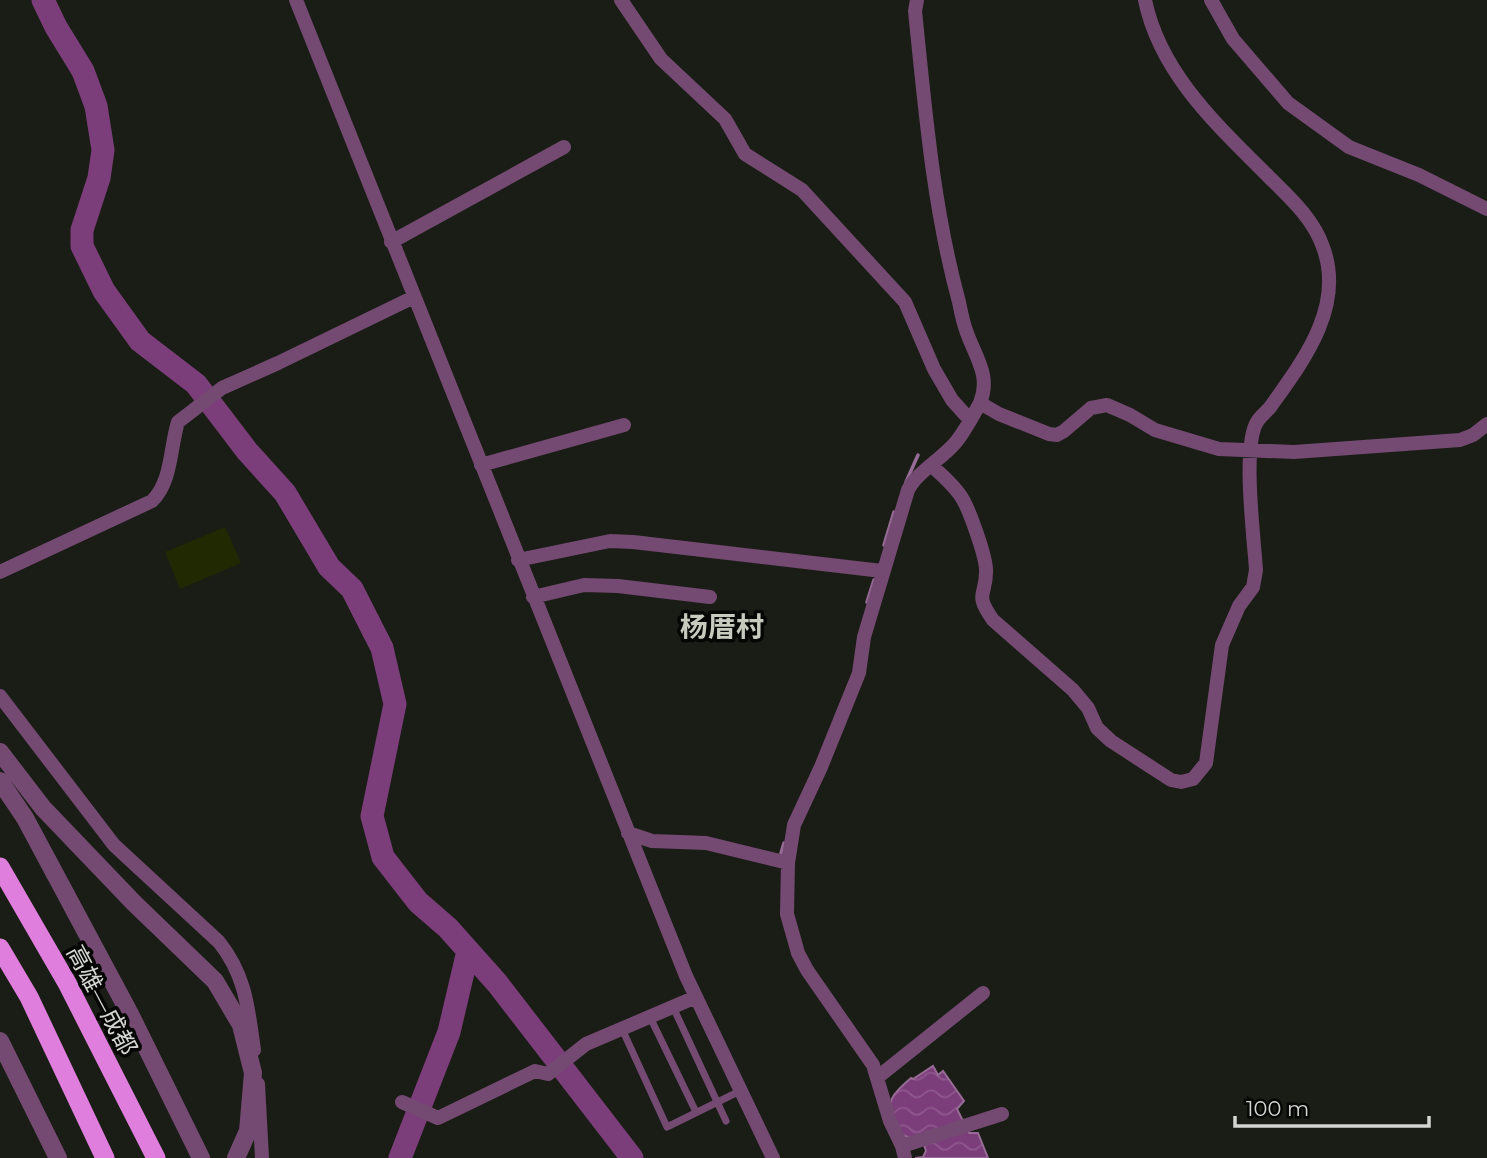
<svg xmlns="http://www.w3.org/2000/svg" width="1487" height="1158" viewBox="0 0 1487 1158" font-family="Montserrat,'Noto Sans SC',sans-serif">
	<defs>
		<pattern id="water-waves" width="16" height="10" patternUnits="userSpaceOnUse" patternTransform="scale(1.75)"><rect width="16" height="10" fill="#7c3d7b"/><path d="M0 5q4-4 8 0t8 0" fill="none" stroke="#8e588d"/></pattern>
	</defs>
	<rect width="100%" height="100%" fill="#1a1d15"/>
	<path fill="#202902" d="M225,527L241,563L180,589L165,552Z"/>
	<path fill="url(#water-waves)" stroke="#966b95" stroke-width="2" d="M933,1066L938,1075L943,1071L964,1101L957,1109L962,1119L966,1122L969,1133H978L988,1158H915L923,1157L926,1151L924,1145L899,1133C889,1101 884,1101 911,1078L913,1079Z"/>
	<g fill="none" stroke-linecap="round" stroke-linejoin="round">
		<path stroke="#966b95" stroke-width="3.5" d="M906,482L918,455
			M884,545L894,512
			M867,602L874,580
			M781,853L784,843"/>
		<path stroke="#7c3d7b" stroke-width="23" d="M43,0L56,27L83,71L96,106L103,150L99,178L82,230V246L104,291L140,341L196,384L247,451L285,493L329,567L352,589L382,648L395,704L372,816L383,857L418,902L448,928L497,983L632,1158
			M400,1158L449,1032L468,951"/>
		<path stroke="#744a72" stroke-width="7" d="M673,1007L726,1121
			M650,1017L696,1112
			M622,1029L667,1127L740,1091"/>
		<path stroke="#744a72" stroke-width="14" d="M296,0L686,976L773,1158
			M621,0L661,59L725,119L745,154L802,190L905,302L934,369L952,400L970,420
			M917,0L915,11C925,108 933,207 959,302C961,312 963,323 967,333C976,358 991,376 980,403L999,414L1049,434L1057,435L1064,431L1091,408L1107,405L1130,415L1155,430L1219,449L1294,452L1460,440L1473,435L1487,424
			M1211,0L1233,39L1288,103L1349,147L1419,175L1487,209
			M391,242L564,147
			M481,465L624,425
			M932,466C942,475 955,486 962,498C969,509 986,556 986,570C987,596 973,592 993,620L1073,690L1088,708L1097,728L1111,741L1171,780L1181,782L1193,779L1206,763L1222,645L1239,606L1253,587L1256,570C1254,538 1242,446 1257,422C1260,416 1267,412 1271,406C1304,360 1345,306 1323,247C1313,218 1289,197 1268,176C1217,125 1160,73 1145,0
			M518,560L610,541L633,542L882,571
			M0,572L152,501C172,482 170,447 178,422L222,388L278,363L414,297
			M533,597L584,585L618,586L710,597
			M0,696L114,845L219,942C246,976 248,1008 254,1050
			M628,833L652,841L706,843L788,863
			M878,1077L983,993
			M258,1084L262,1158
			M402,1102L438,1118L535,1071L548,1074L586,1044L696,997
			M902,1146L1002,1114
			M905,1158L902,1146L890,1121L873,1065L807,970L798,953L787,914L788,863L794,825L821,767L859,673L864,637L908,490C917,472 942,459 956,442C965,431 973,416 980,403"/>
		<path stroke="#744a72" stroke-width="18" d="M0,752L43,808L134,903L215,981L241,1025L253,1073L248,1131L236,1158
			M0,781L25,818L130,1014L201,1158
			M0,1041L58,1158"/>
		<path stroke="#df7edc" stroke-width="19" d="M0,867L67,983L156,1158
			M0,948L29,997L105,1158"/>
	</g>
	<g text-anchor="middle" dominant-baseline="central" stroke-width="7" stroke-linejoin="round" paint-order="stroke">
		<g font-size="24" fill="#d4d6d1" stroke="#060704">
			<text transform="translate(102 1000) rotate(62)">高雄—成都</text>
		</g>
		<g font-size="28" font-weight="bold" fill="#c6cabf" stroke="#060704">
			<text x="722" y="627">杨厝村</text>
		</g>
	</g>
	<path d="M1235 1116v10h194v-10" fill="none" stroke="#d4d6d1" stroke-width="3.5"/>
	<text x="1246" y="1116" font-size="21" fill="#d4d6d1" stroke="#060704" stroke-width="5" paint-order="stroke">100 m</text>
</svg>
